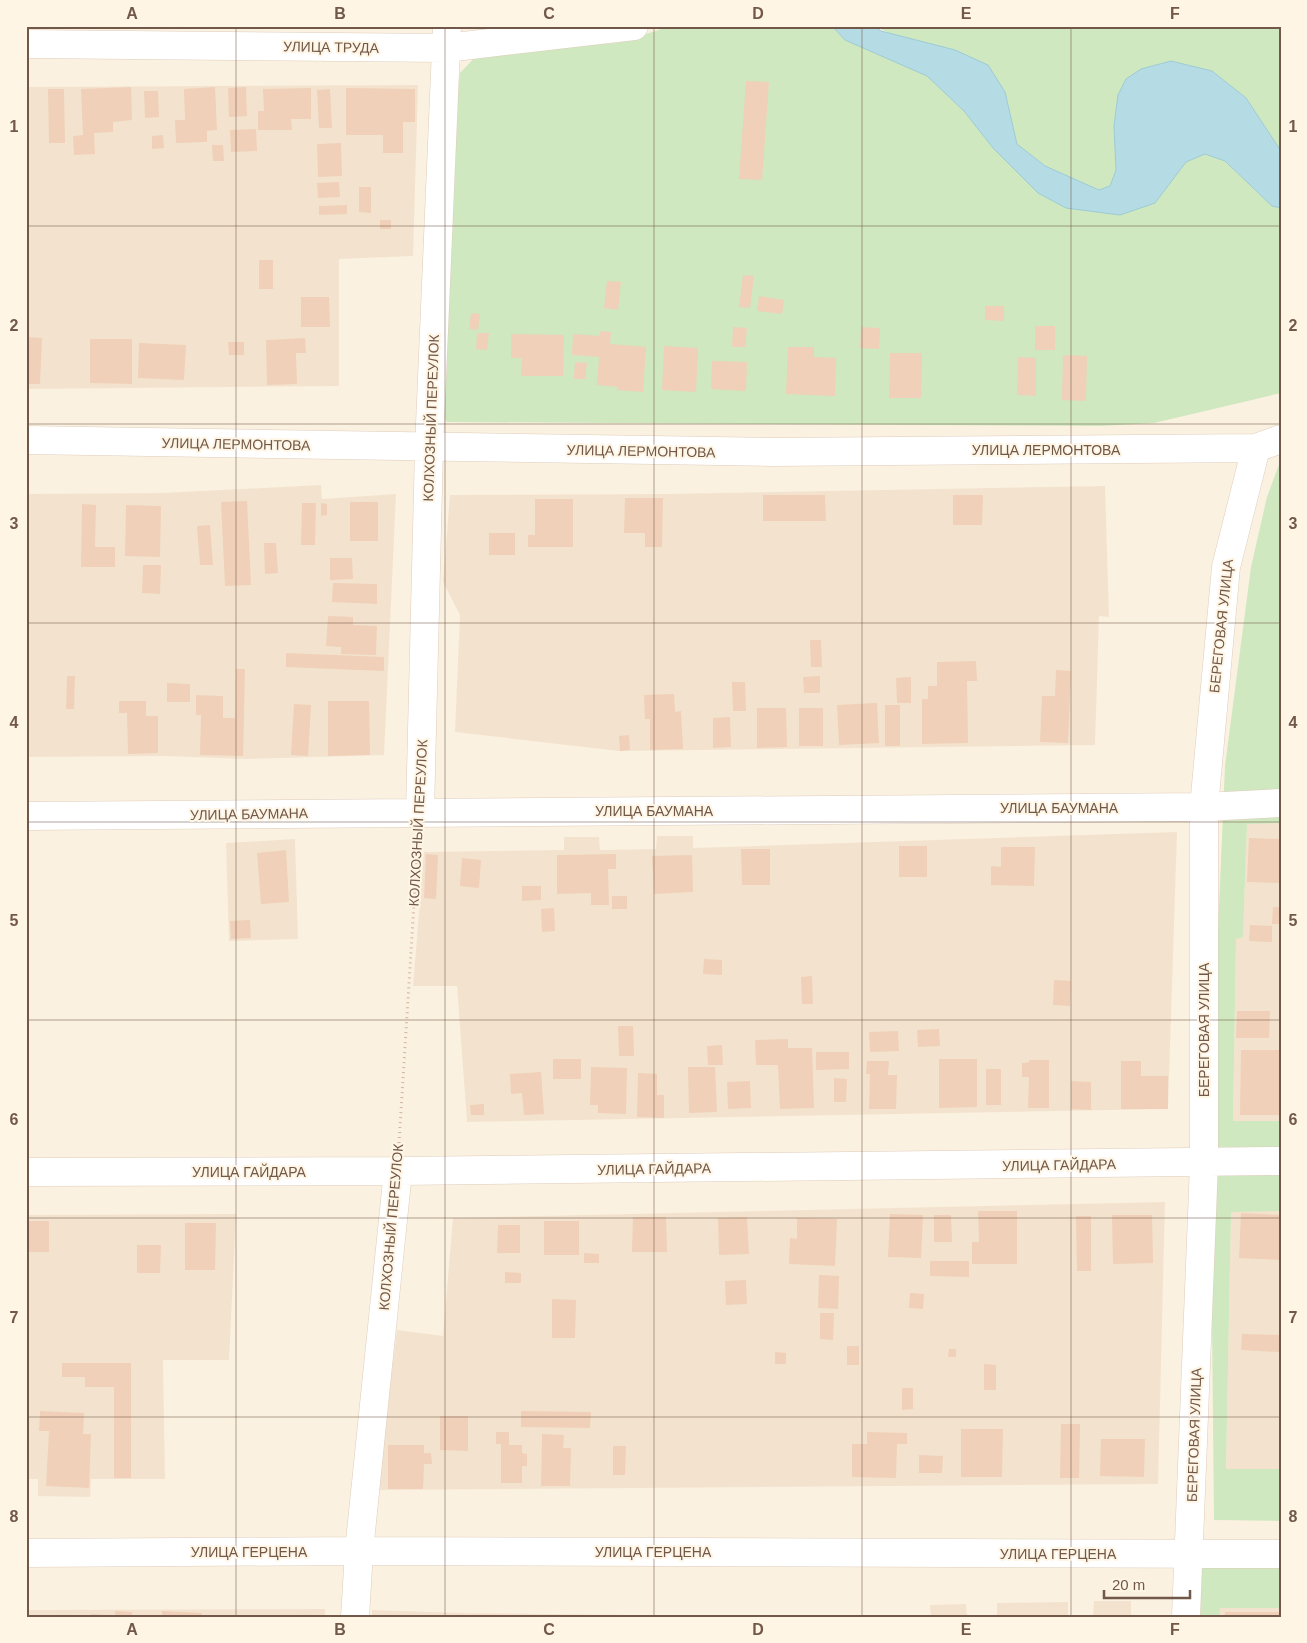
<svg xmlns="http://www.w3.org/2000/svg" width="1307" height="1643" viewBox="0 0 1307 1643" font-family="Arial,sans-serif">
	<rect width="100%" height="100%" fill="#fbf1e0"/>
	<path fill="#f3e3ce" d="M418,85L413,256L339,259V386L26,389V87Z
		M321,485L322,499L396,494L384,755L246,759L165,756L26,757V494L163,493Z
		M1105,486L1109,617L1099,616L1095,745L619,751L455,732L460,615L443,582L450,495L665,494Z
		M1247,823H1281V1121L1233,1122L1236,938L1243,937Z
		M1177,832L1168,1109L467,1122L457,986H413L424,852L564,850V837H599L600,850L656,849L657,836H693V848Z
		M295,839L298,939L229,941L226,843Z
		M1165,1202L1158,1484L377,1490L397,1330L443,1336L453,1218Z
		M1231,1211H1281V1469L1226,1470Z
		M236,1214L229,1360H163L165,1479H91L90,1497L38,1496V1479H26V1215Z
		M1094,1601H1131V1617H931L930,1605L966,1604L967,1616L997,1615V1603L1068,1602V1616H1093Z
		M1219,1608H1281V1617H1219Z
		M325,1609V1617H26V1610Z
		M372,1610L461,1613L780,1617H372Z"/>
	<path fill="#cfe8bf" d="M663,26H832L845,40L927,76L964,111L993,148L1038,193L1155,203L1186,162L1205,154L1225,161L1272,206L1281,208V393L1154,423L1101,426L447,422L438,407L450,171L460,73L479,53L616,43L659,30Z
		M875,26H1281V151L1246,98L1212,71L1171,61L1141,69L1114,126L1116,170L1110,186L1099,190L1045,166L1017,144L1005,92Z
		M1281,459V823L1247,824L1243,937L1236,939L1233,1121H1281V1211L1231,1212L1226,1469H1281V1521L1214,1520L1210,1120L1225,766L1251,567L1267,497Z
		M1281,1564V1608H1220L1219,1617H1190L1193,1565Z"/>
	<path fill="#b5dce4" stroke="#9ccbd5" d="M832,26H875L881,31L955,50L988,65L1005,92L1017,144L1045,166L1099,190L1110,186L1116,170L1114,126L1118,95L1126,79L1141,69L1171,61L1212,71L1246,98L1281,151V208L1272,206L1225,161L1205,154L1186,162L1155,203L1120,215L1066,208L1038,193L993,148L964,111L927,76L845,40Z"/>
	<path fill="#f0d0b8" d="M746,81L769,82L762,180L739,179Z
		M131,87L132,120L113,122V132L94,133L95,154L74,155L73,136L83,135L81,89Z
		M215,87L217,130L207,131V142L176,143L175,120H185L184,89Z
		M246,87L247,116L229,117L228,88Z
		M311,88V119H291L292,130H258V111H264L263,89Z
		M346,88L415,89V122H403V153H383V135H346Z
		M48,89H64L65,143H49Z
		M330,89L332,128H319L317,90Z
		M144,91H158L159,117L145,118Z
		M256,129L257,151L231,152L230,130Z
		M163,135L164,148L152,149V136Z
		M341,143L342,176L318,177L317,144Z
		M212,145H223L224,161H213Z
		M339,182L340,197L318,198L317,183Z
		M359,187H371V213L359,212Z
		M347,205V214L319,215V206Z
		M380,220H391V229H380Z
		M259,260H273V289H259Z
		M743,275L754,276L750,308L739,307Z
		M607,281L621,282L618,310L604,308Z
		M759,296L784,300L782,314L757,311Z
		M301,297H329L330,327H301Z
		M985,306H1004V321L985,320Z
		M471,313L480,314L478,330L469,329Z
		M1035,326H1055V350H1035Z
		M733,327L747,328L745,347H732Z
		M861,327L880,328L879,349L860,348Z
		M600,331L611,332L610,344L646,347L643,392L617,390L618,387L597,385L599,357L572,355L573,334L600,336Z
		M477,333H489L487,350L476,349Z
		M511,334L564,335L563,376H521L522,358H511Z
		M26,337L42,338L40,384H26Z
		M305,338L306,353H296L297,384L267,385L266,340Z
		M90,339H132V384L90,383Z
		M228,342H244V355H229Z
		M139,343L186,345L184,380L138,378Z
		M664,346L698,348L696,392L662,390Z
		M788,347H814V357L836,358L835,396L786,394Z
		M890,353H922L921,398H889Z
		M1063,355L1087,356L1086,401L1062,400Z
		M1018,357L1036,358V396L1017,395Z
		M712,361L747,362L746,391L711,389Z
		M575,362L587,363L585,379H574Z
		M763,495H825L826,521H763Z
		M953,495H983L982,525H953Z
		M625,498H663L662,547H645V533H624Z
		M535,499H573V547H528V535H535Z
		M247,501L251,585L225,586L221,502Z
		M350,502H378V541H350Z
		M302,503H316L315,545H301Z
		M321,503L327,504V515L321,516Z
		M82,504L96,505L95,547H115V567H81Z
		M126,505L161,506L160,557L125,556Z
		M210,525L213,565H200L197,526Z
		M489,533H515V555H489Z
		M264,543H276L278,573L265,574Z
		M330,558H352L353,579L330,580Z
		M143,565H161L160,594L142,593Z
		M333,583L377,584V604L332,602Z
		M328,616L353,617V625L377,626L376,655L341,654V647L326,646Z
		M810,640H821L822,667H811Z
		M286,653L384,657V671L286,667Z
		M976,661L977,681H967L968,743L922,744V699H928V686H937V662Z
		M236,669H245L243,756L200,755L201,715H196V695L223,696V718H235Z
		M1056,670L1071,671L1068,743L1040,742L1042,696H1055Z
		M67,676H75L74,709H66Z
		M820,676V693H804L803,677Z
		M911,677V703H897L896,678Z
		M732,682H745L746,711H733Z
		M167,683L190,684V702H167Z
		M674,694L675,712L681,711L683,749L650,750V719H645L644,695Z
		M119,701H146V716H158V753L128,754L127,713H119Z
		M328,701H369L370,755L328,756Z
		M877,703L879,743L839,745L837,705Z
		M294,704L311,705L308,756L291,755Z
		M885,705H900V746H885Z
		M757,708H786L787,747L757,748Z
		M799,708H823V746H799Z
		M730,717L731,747L713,748V718Z
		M629,735L630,750L620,751L619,736Z
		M1249,838L1281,839L1280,883L1247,882Z
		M899,846H927V877H899Z
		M1001,847H1035L1034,886L991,885V866L1001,867Z
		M741,849H770V885H742Z
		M286,850L289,902L261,904L257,853Z
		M426,854L438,855L436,899L424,898Z
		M616,854V869H608L609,905H591V893L557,894V855Z
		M692,855L693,892L654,894L652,856Z
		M462,858L481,860L479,888L460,886Z
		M522,886H541V900L522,901Z
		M612,896H627V909H612Z
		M1273,907H1281V924H1272Z
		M554,908L555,931L542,932L541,909Z
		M250,920L251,938L231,939L230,921Z
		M1250,925L1272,926V942L1249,941Z
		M704,959L722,960V975L703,974Z
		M812,976L813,1004H802L801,977Z
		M1054,980L1071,981L1070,1006L1053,1005Z
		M1237,1011H1270L1269,1038H1236Z
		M618,1026H633L634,1056H619Z
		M939,1029L940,1046L918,1047L917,1030Z
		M898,1031L899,1051L870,1052L869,1032Z
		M788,1039V1048H812L814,1108L780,1109L778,1065H756L755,1040Z
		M722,1045L723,1065H708L707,1046Z
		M1241,1050H1281V1115H1240Z
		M816,1052H849V1069L816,1070Z
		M553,1059H581V1079H553Z
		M939,1059H977V1107L939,1108Z
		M1029,1060H1049V1108H1028L1029,1077H1022V1063L1029,1062Z
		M867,1061H889L888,1075H897L896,1109H869L870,1074H866Z
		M1121,1061H1141V1076H1168V1109H1121Z
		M591,1067L627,1068L626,1114L598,1113V1105H590Z
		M688,1067H715L717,1112L689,1113Z
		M986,1069H1001V1105H986Z
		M541,1072L544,1114L524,1115L522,1093L511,1094L510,1074Z
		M638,1073L657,1074V1095H664V1118L637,1117Z
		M834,1078L847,1079L846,1102H834Z
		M750,1081L751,1108L728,1109L727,1082Z
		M1071,1081L1091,1082V1110L1071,1109Z
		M484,1104V1115H471L470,1105Z
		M978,1211H1017V1264H972V1242H979Z
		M1241,1213L1281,1215V1260L1239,1258Z
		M890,1214L923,1215L921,1258L888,1257Z
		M934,1215H951L952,1242H934Z
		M1112,1215H1152L1153,1263L1113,1264Z
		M1076,1216H1091V1271H1077Z
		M633,1217H666L667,1252H632Z
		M747,1217L749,1254L719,1255L718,1218Z
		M797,1218L837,1219L835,1266L789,1264L790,1238L797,1239Z
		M28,1221H49V1252H27Z
		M544,1221H579V1255H544Z
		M185,1223H216L215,1270H185Z
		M498,1225H520V1253H497Z
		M137,1245H161L160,1273H137Z
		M584,1253L599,1254V1263H584Z
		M930,1261H969V1277L930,1276Z
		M505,1272L521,1273V1283H505Z
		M819,1275L839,1276L838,1309L818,1308Z
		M746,1280L747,1304L726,1305L725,1281Z
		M910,1293L924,1294L923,1309L909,1308Z
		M552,1299L576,1300L575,1338H552Z
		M820,1313H834L833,1340L820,1339Z
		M1242,1334L1280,1335L1279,1352L1241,1350Z
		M847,1346H859V1365H847Z
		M949,1349H956V1357H948Z
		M775,1352L786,1353V1364H775Z
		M62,1363H131V1478H114V1387H85V1377H62Z
		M984,1364L996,1365V1390H984Z
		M902,1388H913V1409L902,1410Z
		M40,1411L84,1413L83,1434H91L89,1488L46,1486L49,1431H39Z
		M521,1411L591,1412L590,1428L521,1427Z
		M440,1416H468V1451L440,1450Z
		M1061,1424H1080L1079,1478H1060Z
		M961,1429H1003L1002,1477H961Z
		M496,1432H509V1445H522V1453L527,1454V1466H522V1483H501V1444H496Z
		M867,1432L907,1433V1444H897L896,1478L852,1477V1444H867Z
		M542,1434L564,1435L563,1448H571L570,1486H541Z
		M1101,1439H1145L1144,1477L1100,1476Z
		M388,1445H424V1453H431L432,1464H424L423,1489H388Z
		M613,1446H626L625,1475H613Z
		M919,1455L943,1456L942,1473H919Z
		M115,1611L132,1612V1617H115Z
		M162,1611L202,1613L201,1617H162Z
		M1225,1612H1279V1617H1225Z
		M91,1614L107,1615V1617H91Z"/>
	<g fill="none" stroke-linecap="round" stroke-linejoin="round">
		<defs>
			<path id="minor" d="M26,44L446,48L634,26
				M26,440L772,452L1256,448L1281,439
				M420,812L429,448L447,26
				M26,816L1204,807L1281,803
				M26,1172L398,1171L1281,1161
				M26,1553L359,1551L1281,1554
				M355,1617L359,1551L398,1171
				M1186,1617L1204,1164V807L1226,567L1256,448"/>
		</defs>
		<use href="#minor" stroke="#dfcdbc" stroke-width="29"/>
		<path stroke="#d4b39c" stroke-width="3" stroke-dasharray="1 4" stroke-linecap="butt" d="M399,1143L418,840"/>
		<use href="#minor" stroke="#fff" stroke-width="28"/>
	</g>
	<path fill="none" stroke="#715848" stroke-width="1" stroke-opacity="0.55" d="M236,26V1617M445,26V1617M654,26V1617M862,26V1617M1071,26V1617M26,226H1281M26,424H1281M26,623H1281M26,822H1281M26,1020H1281M26,1218H1281M26,1417H1281"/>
	<g text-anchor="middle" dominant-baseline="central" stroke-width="4" stroke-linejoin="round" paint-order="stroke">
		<g font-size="14" fill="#715848" stroke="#fff5e5">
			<text transform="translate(331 47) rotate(1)">УЛИЦА ТРУДА</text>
			<text transform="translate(431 418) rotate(-88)">КОЛХОЗНЫЙ ПЕРЕУЛОК</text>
			<text transform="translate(236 444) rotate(1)">УЛИЦА ЛЕРМОНТОВА</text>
			<text x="1046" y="450">УЛИЦА ЛЕРМОНТОВА</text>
			<text transform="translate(641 451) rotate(1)">УЛИЦА ЛЕРМОНТОВА</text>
			<text transform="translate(1221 626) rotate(-84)">БЕРЕГОВАЯ УЛИЦА</text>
			<text x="1059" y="808">УЛИЦА БАУМАНА</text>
			<text x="654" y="811">УЛИЦА БАУМАНА</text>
			<text transform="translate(249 814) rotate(-1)">УЛИЦА БАУМАНА</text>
			<text transform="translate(418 823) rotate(-87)">КОЛХОЗНЫЙ ПЕРЕУЛОК</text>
			<text transform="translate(1204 1030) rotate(-90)">БЕРЕГОВАЯ УЛИЦА</text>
			<text transform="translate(1059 1165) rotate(-1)">УЛИЦА ГАЙДАРА</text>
			<text transform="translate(654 1169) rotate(-1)">УЛИЦА ГАЙДАРА</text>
			<text x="249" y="1172">УЛИЦА ГАЙДАРА</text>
			<text transform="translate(391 1227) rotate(-85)">КОЛХОЗНЫЙ ПЕРЕУЛОК</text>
			<text transform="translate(1194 1435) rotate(-88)">БЕРЕГОВАЯ УЛИЦА</text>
			<text x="249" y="1552">УЛИЦА ГЕРЦЕНА</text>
			<text x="653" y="1552">УЛИЦА ГЕРЦЕНА</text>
			<text x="1058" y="1554">УЛИЦА ГЕРЦЕНА</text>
		</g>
	</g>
	<rect width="1307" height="1643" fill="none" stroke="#fff5e5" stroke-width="55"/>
	<path d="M1104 1590v8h86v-8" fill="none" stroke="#715848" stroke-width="2.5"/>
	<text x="1112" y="1590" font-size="15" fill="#715848" stroke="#fff5e5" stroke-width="4" paint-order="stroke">20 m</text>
	<rect x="28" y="28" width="1252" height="1588" fill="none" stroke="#715848" stroke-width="2"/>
	<g font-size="16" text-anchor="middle" font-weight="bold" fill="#715848">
		<text x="132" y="19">A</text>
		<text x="340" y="19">B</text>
		<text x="549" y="19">C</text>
		<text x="758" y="19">D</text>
		<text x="966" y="19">E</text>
		<text x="1175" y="19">F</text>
		<text x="14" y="132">1</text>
		<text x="1293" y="132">1</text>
		<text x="14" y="331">2</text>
		<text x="1293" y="331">2</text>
		<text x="14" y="529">3</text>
		<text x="1293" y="529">3</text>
		<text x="14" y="728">4</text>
		<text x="1293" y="728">4</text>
		<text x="14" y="926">5</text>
		<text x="1293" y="926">5</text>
		<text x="14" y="1125">6</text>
		<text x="1293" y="1125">6</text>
		<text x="14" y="1323">7</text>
		<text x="1293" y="1323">7</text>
		<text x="14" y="1522">8</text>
		<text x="1293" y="1522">8</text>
		<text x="132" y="1635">A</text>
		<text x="340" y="1635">B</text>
		<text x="549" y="1635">C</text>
		<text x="758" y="1635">D</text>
		<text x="966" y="1635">E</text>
		<text x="1175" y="1635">F</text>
	</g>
</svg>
